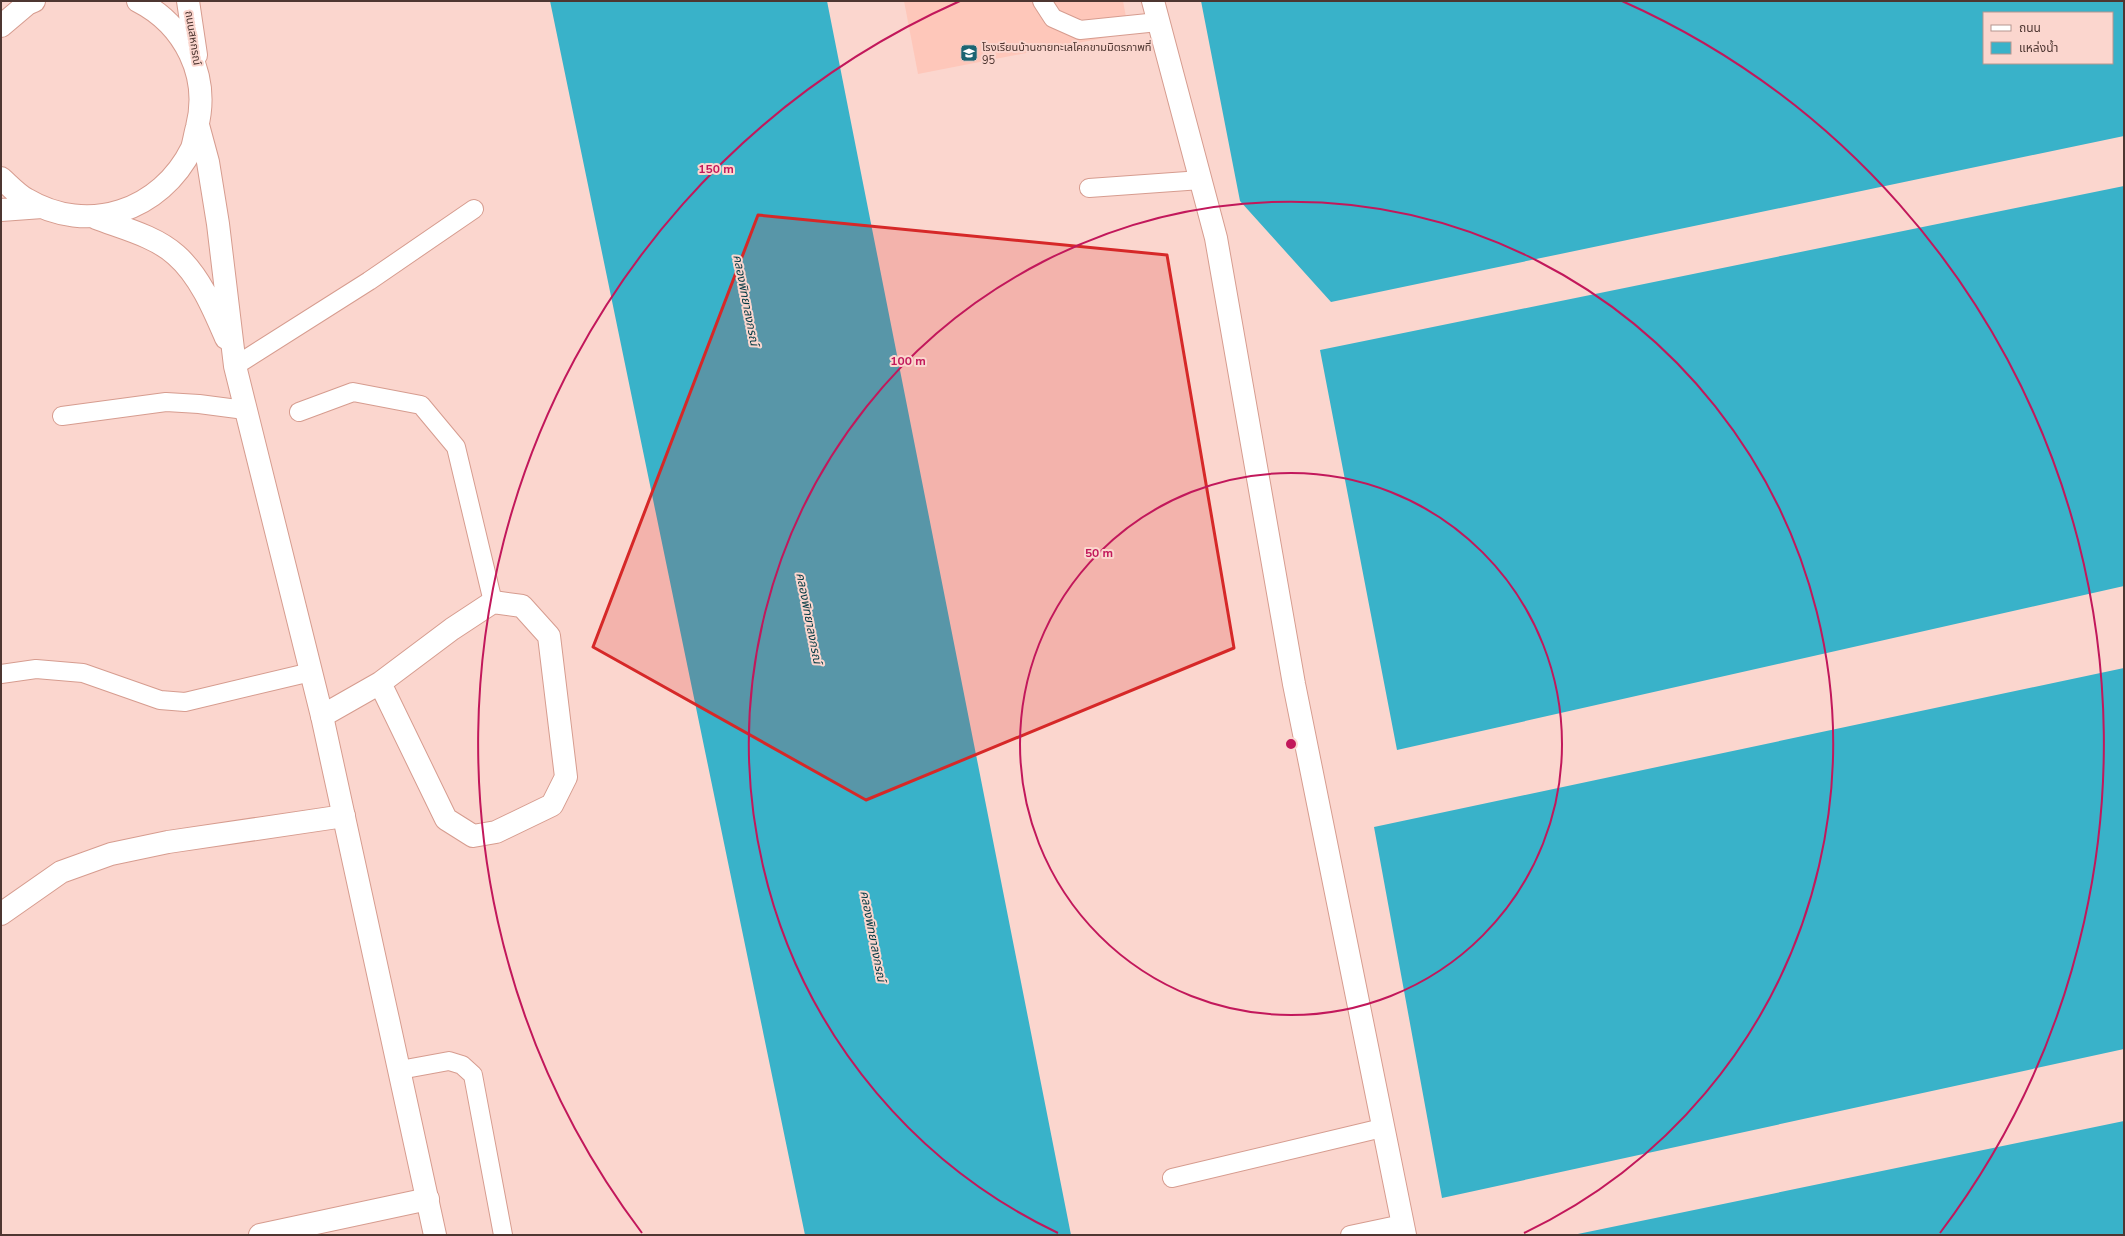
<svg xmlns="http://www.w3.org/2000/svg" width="2125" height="1236" viewBox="0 0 2125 1236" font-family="'Nunito Sans','Noto Sans Thai',sans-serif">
	<rect width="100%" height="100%" fill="#fbd6ce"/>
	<path fill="#fec7ba" d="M904,1H1123L1129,33L918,74Z"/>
	<path fill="#39b2c9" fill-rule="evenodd" d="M550,1H827L1071,1235H805Z
		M1201,1H2124V136L1331,302L1240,201ZM1984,13H2112V63H1984Z
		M2124,186V586L1397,750L1320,350Z
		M2124,668V1049L1442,1198L1374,827Z
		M2124,1121V1235H1573Z"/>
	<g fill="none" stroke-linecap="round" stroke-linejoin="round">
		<defs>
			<path id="service" d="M1042,1L1053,18L1080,30L1158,22
				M1089,188L1201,180
				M235,366L369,281L474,209
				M299,412L353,392L421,405L456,447L493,602
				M62,416L166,402L199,404L245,410
				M1,674L36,669L83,673L160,700L185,702L311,672
				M400,1070L449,1061L462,1065L473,1075L503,1235
				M1172,1178L1382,1128
				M1350,1235L1402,1224"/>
			<path id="minor" d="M1153,1L1216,238L1294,684L1405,1235
				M322,716L380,683L452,629L493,602L522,606L549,636L566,777L552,805L496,832L473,836L446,819L380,683
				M1,914L61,872L111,854L168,842L344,816
				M260,1235L428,1199"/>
			<path id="tertiary" d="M198,125L208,162L218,224L235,366L322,716L435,1235
				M96,218C122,228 155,236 176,255C200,276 214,310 226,338"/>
			<path id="secondary" d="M188,1L196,55
				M1,26L27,4L34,1
				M1,178C9,185 17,194 26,199C88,236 161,211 192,148C194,142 195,134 197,127C210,76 185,25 138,1
				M1,210L42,207"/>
		</defs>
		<use href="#service" stroke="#d69c8f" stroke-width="20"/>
		<use href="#minor" stroke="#d69c8f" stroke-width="24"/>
		<use href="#tertiary" stroke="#d69c8f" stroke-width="24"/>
		<use href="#secondary" stroke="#d69c8f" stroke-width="24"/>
		<use href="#service" stroke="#fff" stroke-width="18"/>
		<use href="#minor" stroke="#fff" stroke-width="22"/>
		<use href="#tertiary" stroke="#fff" stroke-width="22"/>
		<use href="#secondary" stroke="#fff" stroke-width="22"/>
	</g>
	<path fill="#d62828" fill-opacity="0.2" stroke="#d62828" stroke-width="3" stroke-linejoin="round" d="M758,215L1167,255L1234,648L866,800L593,647Z"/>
	<g fill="none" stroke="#c2185b" stroke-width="2">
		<circle cx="1291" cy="744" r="271"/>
		<path d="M1058 1233A542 542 0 1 1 1524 1233"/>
		<path d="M642 1233A813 813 0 0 1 960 1M1622 1A813 813 0 0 1 1940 1233"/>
	</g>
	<defs>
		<symbol id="school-square" viewBox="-11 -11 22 22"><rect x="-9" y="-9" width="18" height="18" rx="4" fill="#1b6472" stroke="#fbd6ce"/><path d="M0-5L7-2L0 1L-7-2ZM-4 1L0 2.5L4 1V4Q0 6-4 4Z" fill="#fff"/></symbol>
	</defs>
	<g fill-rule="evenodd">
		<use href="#school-square" x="959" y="43" width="20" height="20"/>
	</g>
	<g text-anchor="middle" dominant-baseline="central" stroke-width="4" stroke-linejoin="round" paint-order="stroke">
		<g font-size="11" fill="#4e3631" stroke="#fbd6ce">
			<text transform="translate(193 38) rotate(81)">ถนนสหกรณ์</text>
		</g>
		<g font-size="11" fill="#4e3631" stroke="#fbd6ce" text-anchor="start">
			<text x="982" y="47">โรงเรียนบ้านชายทะเลโคกขามมิตรภาพที่<tspan x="982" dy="13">95</tspan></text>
		</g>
		<g font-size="12" font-style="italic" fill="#003842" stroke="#fbd6ce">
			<text transform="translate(746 300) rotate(79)">คลองพิทยาลงกรณ์</text>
			<text transform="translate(809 618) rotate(79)">คลองพิทยาลงกรณ์</text>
			<text transform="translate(873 936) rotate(79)">คลองพิทยาลงกรณ์</text>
		</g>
	</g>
	<circle cx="1291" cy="744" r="6" fill="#c2185b" stroke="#fbd6ce" stroke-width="2"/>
	<g font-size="12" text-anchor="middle" font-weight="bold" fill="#c2185b" stroke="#fbd6ce" stroke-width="4" stroke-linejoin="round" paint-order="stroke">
		<text x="716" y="173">150 m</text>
		<text x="908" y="365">100 m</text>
		<text x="1099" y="557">50 m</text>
	</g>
	<rect width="2125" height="1236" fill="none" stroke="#4e3631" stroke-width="4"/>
	<rect x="1983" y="12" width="130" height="52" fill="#fbd6ce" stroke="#b6968f"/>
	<rect x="1991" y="25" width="20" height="6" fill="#ffffff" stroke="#b6968f"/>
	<text x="2019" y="32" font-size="12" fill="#4e3631">ถนน</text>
	<rect x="1991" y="42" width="20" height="12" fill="#39b2c9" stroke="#b6968f"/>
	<text x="2019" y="52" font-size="12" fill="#4e3631">แหล่งน้ำ</text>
</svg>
